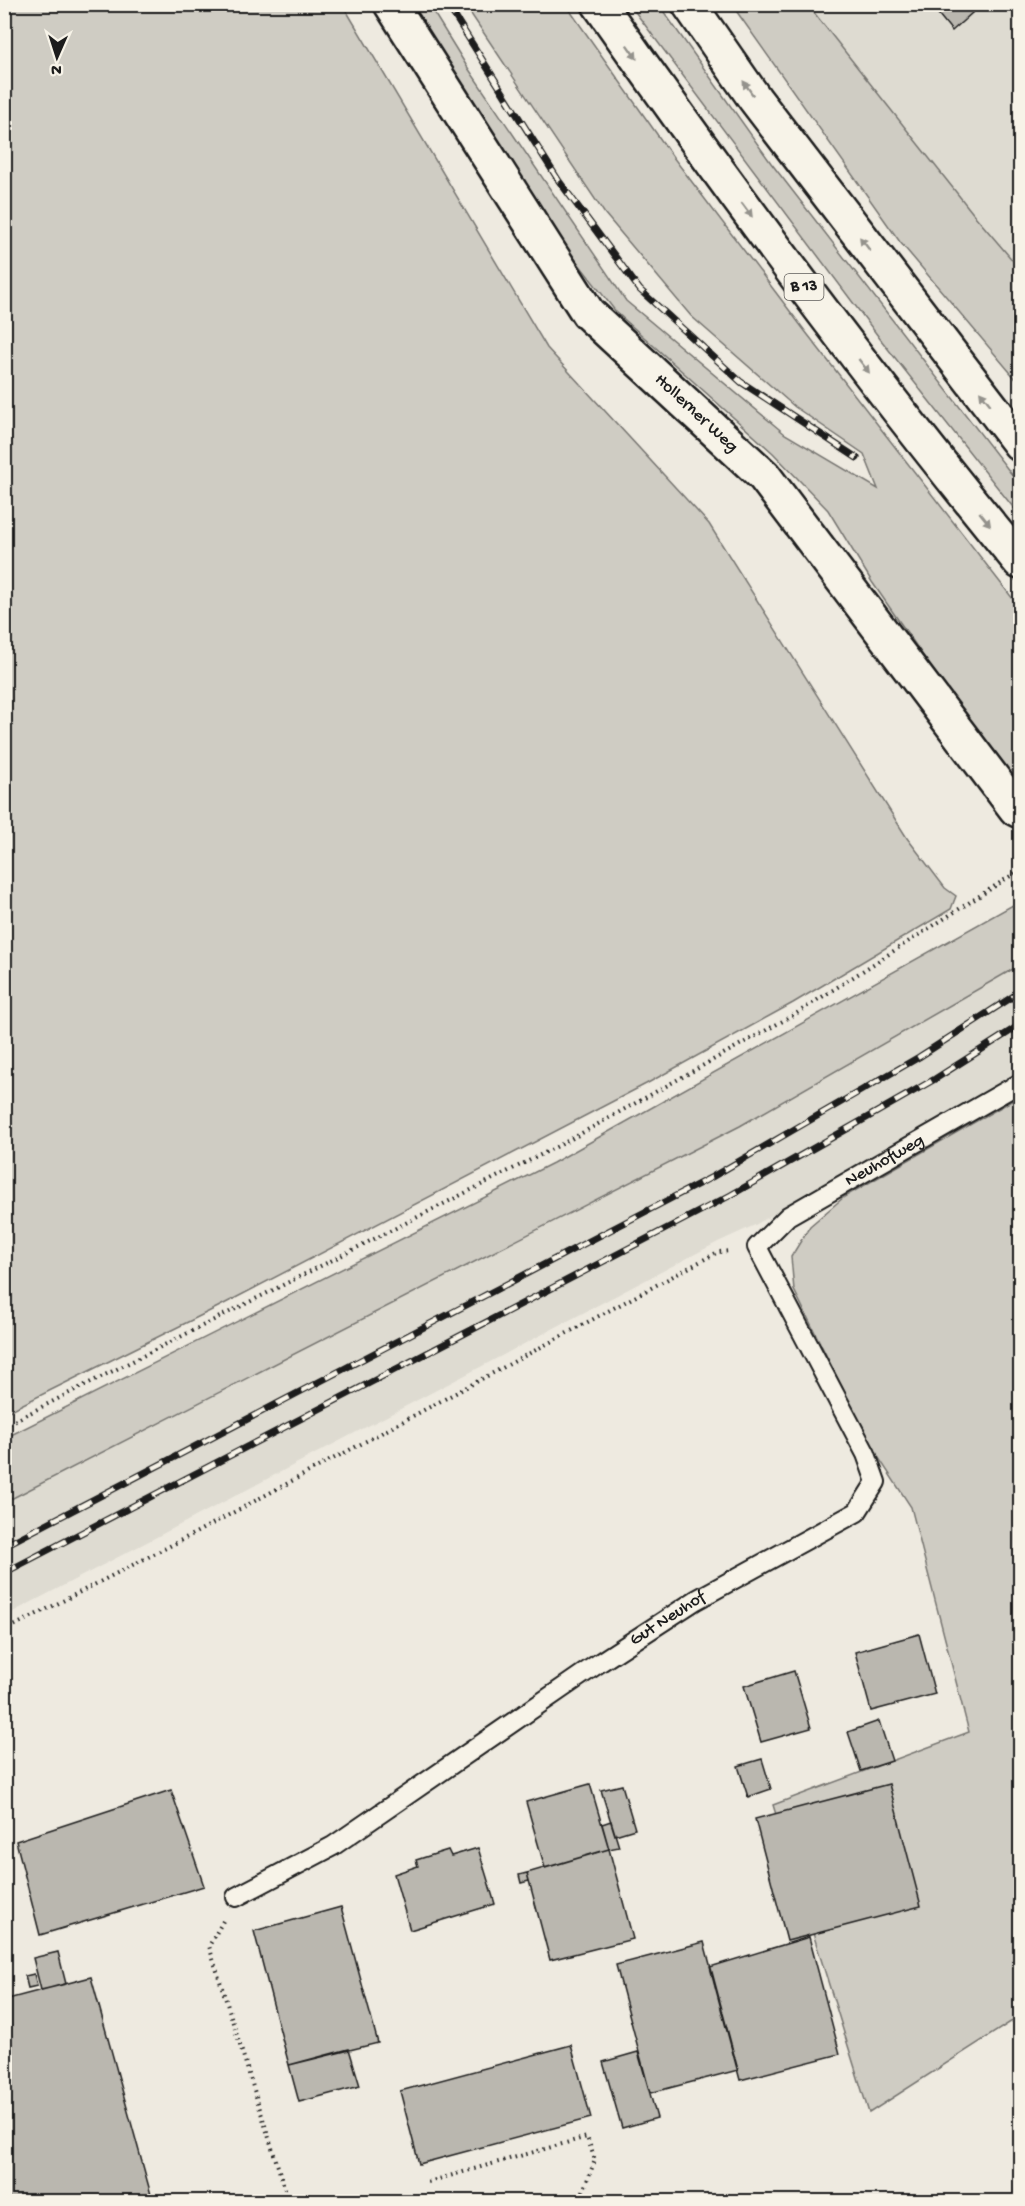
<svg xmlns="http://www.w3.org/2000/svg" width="1025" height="2206" viewBox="0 0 1025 2206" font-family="'Gochi Hand',sans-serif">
	<rect width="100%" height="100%" fill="#eeeae0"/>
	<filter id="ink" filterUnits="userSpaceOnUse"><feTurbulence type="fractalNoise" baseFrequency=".0167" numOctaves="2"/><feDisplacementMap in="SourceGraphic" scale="12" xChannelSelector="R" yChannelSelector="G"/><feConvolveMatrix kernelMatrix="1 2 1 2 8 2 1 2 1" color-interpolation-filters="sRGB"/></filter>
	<g filter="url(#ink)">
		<path fill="#dedbd1" d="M808,5H1020V269L975,216Z
			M1020,965V1071L755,1225L718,1242L193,1518L5,1616V1502L740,1126Z"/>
		<path fill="#cfccc3" stroke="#767470" stroke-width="1.5" d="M5,4L343,5L547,348L709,524L907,838L945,888L956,896L951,909L793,1003L646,1084L218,1307L5,1413Z
			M410,5H429L466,65L626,301L785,434L878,489L864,454L795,407L691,316L605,214L465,5H566L673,157L805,331L1020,608V785L989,751L872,582L828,510L773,453L616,312L551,228Z
			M630,5H659L771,163L1020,485V516L881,340Z
			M732,5H808L975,216L1020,269V384L900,242Z
			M1020,901V965L740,1126L5,1502V1438L553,1163Z
			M1020,1096V2016L869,2113L773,1805L969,1732L911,1507L871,1446L794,1290L791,1257L810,1226L844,1197Z"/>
		<path fill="#bab7af" stroke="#1c1c1c" stroke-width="1.5" d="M930,4H982L952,31Z
			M919,1634L935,1694L871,1711L855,1652Z
			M794,1671L811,1728L761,1742L744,1686Z
			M879,1721L892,1761L861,1771L848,1732Z
			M762,1759L771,1789L748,1797L738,1766Z
			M590,1784L609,1849L545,1868L526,1802Z
			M889,1784L921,1906L787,1941L755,1819Z
			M622,1785L635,1829L615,1835L601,1790Z
			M171,1790L204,1886L40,1935L16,1841Z
			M611,1821L619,1847L609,1849L602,1824Z
			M478,1848L495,1904L410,1930L394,1874L418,1866L416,1860L448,1850L451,1856Z
			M609,1849L633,1939L550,1960L527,1873Z
			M527,1873L529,1881L521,1883L519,1875Z
			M341,1907L378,2043L289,2065L254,1931Z
			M809,1937L840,2054L740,2080L710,1967Z
			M704,1942L738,2070L650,2093L616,1965Z
			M58,1952L66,1984L41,1990L33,1958Z
			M34,1974L37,1986L28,1988L25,1976Z
			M91,1977L153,2202H10L4,2180V2000Z
			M571,2045L591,2118L419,2164L400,2091Z
			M349,2049L360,2086L299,2102L289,2065Z
			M638,2052L657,2118L622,2128L603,2062Z
			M350,2195L352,2202H321Z"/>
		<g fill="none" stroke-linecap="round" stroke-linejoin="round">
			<defs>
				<g id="service">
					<path id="s1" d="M236,1897L333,1846L596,1665L696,1600L857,1512L876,1482L866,1454L757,1247L788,1216L1020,1083"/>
				</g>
				<g id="minor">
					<path id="s2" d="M391,4L588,313L764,476L1016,809L1020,811"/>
				</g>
				<path id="primary" d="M599,4C733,195 872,382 1020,562
					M689,4L755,99L1020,444"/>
			</defs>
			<use href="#service" stroke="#1c1c1c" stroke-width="22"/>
			<use href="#minor" stroke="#1c1c1c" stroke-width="38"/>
			<use href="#primary" stroke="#1c1c1c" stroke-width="38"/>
			<path stroke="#1c1c1c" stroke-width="4" stroke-dasharray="1.5 4.5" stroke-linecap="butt" d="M4,1426L564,1143L797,1013L1020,870
				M4,1631L197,1532L718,1252L731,1251
				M223,1921L209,1946L289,2202
				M428,2182L587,2137L595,2160L579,2202"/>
			<use href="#service" stroke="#f7f3e8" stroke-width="18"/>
			<use href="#minor" stroke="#f7f3e8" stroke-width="33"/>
			<use href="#primary" stroke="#f7f3e8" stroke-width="33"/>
			<defs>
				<path id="rail" d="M447,4L559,181L640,290L741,382L857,458
					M4,1546L712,1177L919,1057L1020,992
					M4,1573L731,1195L935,1079L1020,1025"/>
			</defs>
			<use href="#rail" stroke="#1c1c1c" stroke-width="7"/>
			<use href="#rail" stroke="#f7f3e8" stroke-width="4.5" stroke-dasharray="14" stroke-linecap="butt"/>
		</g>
		<defs><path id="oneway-solid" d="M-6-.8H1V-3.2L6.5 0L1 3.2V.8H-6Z" transform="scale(1.5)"/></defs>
		<g fill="#94928c">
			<use href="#oneway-solid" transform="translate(632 52) rotate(55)"/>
			<use href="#oneway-solid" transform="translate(748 88) rotate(-125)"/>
			<use href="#oneway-solid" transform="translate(747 210) rotate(53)"/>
			<use href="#oneway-solid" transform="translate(865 244) rotate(-127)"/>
			<use href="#oneway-solid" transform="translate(864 366) rotate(52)"/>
			<use href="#oneway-solid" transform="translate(985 398) rotate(-128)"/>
			<use href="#oneway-solid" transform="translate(985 519) rotate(51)"/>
		</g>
	</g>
	<g text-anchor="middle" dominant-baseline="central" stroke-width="5" stroke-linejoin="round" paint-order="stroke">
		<rect fill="#f7f3e8" stroke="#5e5c59" stroke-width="1.5" x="784.5" y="274" width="39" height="26" rx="4.5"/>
		<g font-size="16" font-weight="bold" fill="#1c1c1c">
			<text x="804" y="287">B 13</text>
		</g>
		<g font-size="18" fill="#1c1c1c" stroke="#f7f3e8">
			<text stroke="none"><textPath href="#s2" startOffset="514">Hollerner Weg</textPath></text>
			<text stroke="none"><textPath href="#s1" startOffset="1186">Neuhofweg</textPath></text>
			<text stroke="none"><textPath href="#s1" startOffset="514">Gut Neuhof</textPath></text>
		</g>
	</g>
	<rect width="1025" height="2206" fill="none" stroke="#f7f3e8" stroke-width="24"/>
	<rect x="12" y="12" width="1001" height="2182" fill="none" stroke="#1c1c1c" stroke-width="2" filter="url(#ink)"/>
	<g transform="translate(57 57) rotate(183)" stroke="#f7f3e8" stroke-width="4.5" paint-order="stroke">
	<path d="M0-4.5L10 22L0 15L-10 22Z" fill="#1c1c1c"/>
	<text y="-9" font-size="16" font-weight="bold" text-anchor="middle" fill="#1c1c1c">N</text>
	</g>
</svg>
